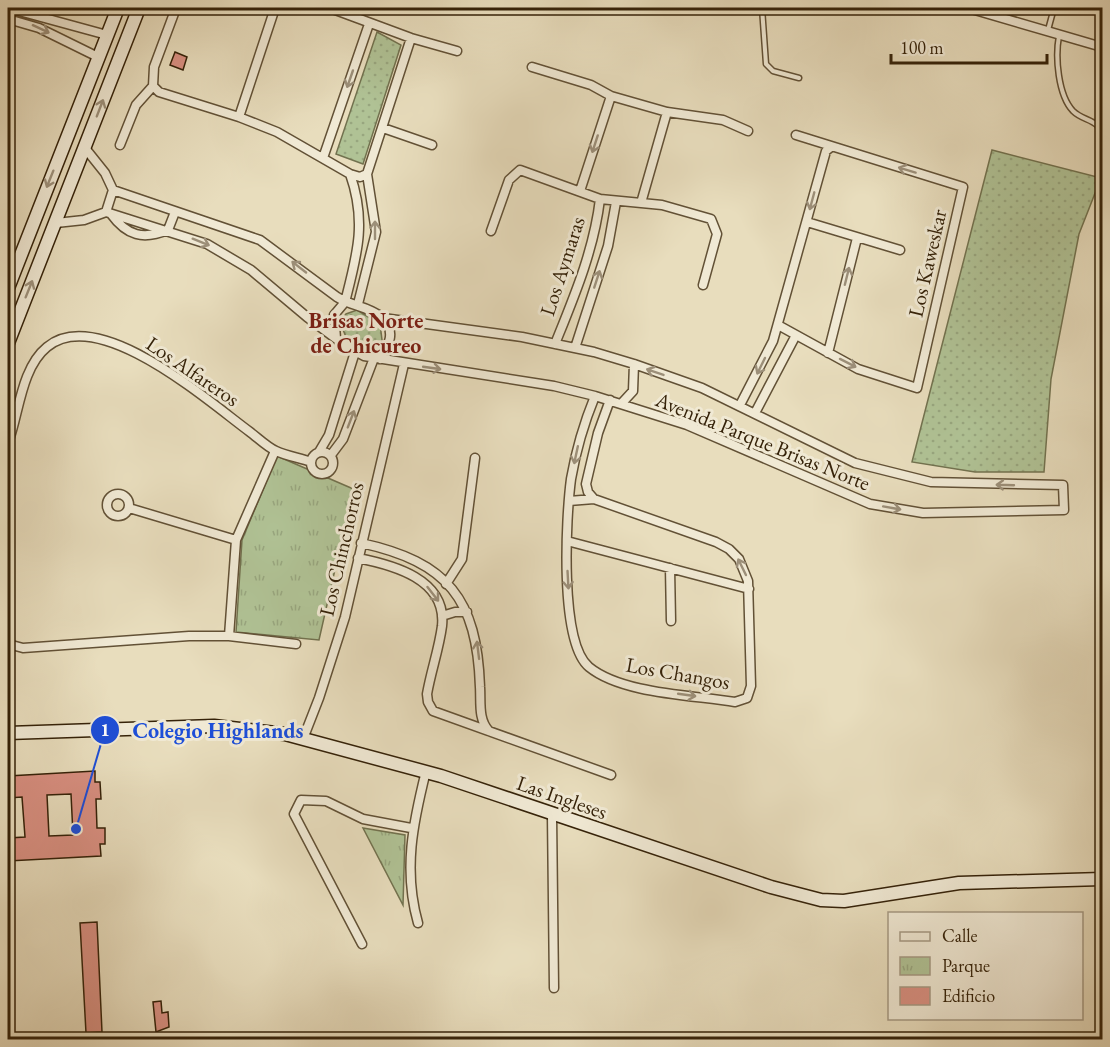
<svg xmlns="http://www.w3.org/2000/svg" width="1110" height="1047" viewBox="0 0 1110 1047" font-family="'EB Garamond',serif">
	<defs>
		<pattern id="grass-dots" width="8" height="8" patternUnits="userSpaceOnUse" patternTransform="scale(1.5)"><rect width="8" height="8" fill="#b0c295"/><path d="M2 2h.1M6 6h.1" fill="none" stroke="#98a67f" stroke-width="1.8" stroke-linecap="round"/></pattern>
		<pattern id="park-tufts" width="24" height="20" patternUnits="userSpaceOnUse" patternTransform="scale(1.5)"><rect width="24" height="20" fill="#b0c295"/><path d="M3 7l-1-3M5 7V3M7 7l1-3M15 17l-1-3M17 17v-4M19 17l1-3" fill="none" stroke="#98a67f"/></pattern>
	</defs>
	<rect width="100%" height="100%" fill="#e8ddbd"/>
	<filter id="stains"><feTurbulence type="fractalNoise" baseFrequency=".00333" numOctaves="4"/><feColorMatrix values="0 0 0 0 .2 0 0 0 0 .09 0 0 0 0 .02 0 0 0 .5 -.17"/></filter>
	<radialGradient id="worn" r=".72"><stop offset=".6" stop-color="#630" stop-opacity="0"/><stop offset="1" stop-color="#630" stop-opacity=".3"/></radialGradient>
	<path fill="url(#grass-dots)" stroke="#72724f" stroke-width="1.5" d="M377,32L401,45L363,164L336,154Z
		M992,150L1101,178L1079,234L1051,379L1044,472H975L912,462Z
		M357,310L380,324L382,340L378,349L370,352L346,337L340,322L346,314Z"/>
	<path fill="url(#park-tufts)" stroke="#72724f" stroke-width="1.5" d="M277,456L358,491L336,565L319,640L236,632L242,540Z
		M363,828L405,835L403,905Z"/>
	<path fill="#d99082" stroke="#352209" stroke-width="1.5" fill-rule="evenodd" d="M175,52L187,57L183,70L170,65Z
		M95,771V782H100L101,799H96L97,828H105V844H100L101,856L8,861V838L25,837L22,797L8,798V776ZM71,794L73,835L49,836L47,795Z
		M97,922L102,1032L86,1033L80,923Z
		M161,1001L162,1013L168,1012L169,1027L156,1032L153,1002Z"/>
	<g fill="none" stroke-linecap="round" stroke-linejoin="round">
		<defs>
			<path id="lane" d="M762,8L766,64L773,71L799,78
				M1048,30L1054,8
				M1059,36C1055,57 1058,95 1073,111C1081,119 1091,119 1098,126L1102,154"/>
			<path id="street" d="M8,8L107,35
				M330,8L411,38L457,51
				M968,8L1102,47
				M8,19L39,28L98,57
				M532,67L591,85L611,96L667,112L723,120L748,131
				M153,86L159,92L239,117L277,132L350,174L360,177L367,174
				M239,117L275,8
				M383,128L432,145
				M120,145L136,105L153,86L154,67L176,8
				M323,158L369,24
				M580,191L611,96
				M641,203L667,112
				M106,212L207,244L251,270L307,317L346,346L364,356L554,386L595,396L687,425L870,504L923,513L1064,510L1063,485L931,482L855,463L702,388L634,364L594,352L522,337L383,318C366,305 353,307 337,297L260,240L113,190
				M111,214C127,236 143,240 168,230L175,212
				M807,222L900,250
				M56,223L84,220L106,212L113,190L105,173L85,148
				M491,231L509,180L520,170L600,199L662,205L711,219L717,234L703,285
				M345,302C357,255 367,222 350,174
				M358,304L376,232L367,174L411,38
				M778,325L858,369L917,388L963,187L796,135
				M336,338L334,315L345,302
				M555,344C574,297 594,250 600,199
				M575,348L608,246L616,202
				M828,353L857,238
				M380,359C389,345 396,332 383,318
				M621,404L633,391L634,364
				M740,405L773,341L826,151L831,147
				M755,413L796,335
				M8,443C19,414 21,368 47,347C99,304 209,402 250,432C258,438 267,447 276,451C287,456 300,458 311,462
				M311 463a11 11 0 1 1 22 0a11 11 0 1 1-22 0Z
				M319,452L329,435L355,352
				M331,455L343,439L374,358
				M107 505a11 11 0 1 1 22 0a11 11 0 1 1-22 0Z
				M594,499L588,492L586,484L598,433L610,400
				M569,501L594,499L716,542L729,549L739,559L748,581L751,686L747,698L735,702C693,695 622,694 589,667C559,642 566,517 571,479C576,450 584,423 595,396
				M129,508L236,540
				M567,541L749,589
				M361,543C448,562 477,599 480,687C481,702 478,720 489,731
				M358,558C393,565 447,579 442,626C439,649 431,671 427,694L428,702L433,711L611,775
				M670,568L671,621
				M446,584L462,559L475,458
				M442,616L455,612H467
				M229,636L236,540L275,451
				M8,644L23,648L189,636H229L296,644
				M303,739L319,698L345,617L404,364
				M552,815L554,988
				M418,923C403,870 413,823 426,771
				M362,944L294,814L301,800L326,801L363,819L411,828"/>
			<path id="secondary" d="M8,288L118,8
				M8,343L139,8
				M8,733L214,726L285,734L441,776L771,887L821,900L844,901L959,883L1102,879"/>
		</defs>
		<use href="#lane" stroke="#625136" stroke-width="7"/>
		<use href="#street" stroke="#625136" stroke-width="11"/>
		<use href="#secondary" stroke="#352209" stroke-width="15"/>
		<use href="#lane" stroke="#f0e9d4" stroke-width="4"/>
		<use href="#street" stroke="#f0e9d4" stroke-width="8"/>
		<use href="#secondary" stroke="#f0e9d4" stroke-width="12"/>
	</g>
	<defs><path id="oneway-shaft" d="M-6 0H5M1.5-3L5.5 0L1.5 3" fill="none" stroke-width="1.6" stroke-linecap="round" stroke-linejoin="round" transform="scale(1.5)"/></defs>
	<g stroke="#9c8f79">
		<use href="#oneway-shaft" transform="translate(41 29) rotate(25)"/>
		<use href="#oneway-shaft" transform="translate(350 79) rotate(109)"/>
		<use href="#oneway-shaft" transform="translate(100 108) rotate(-69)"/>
		<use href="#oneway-shaft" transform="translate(595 144) rotate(108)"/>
		<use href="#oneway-shaft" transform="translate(907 170) rotate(-163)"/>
		<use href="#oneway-shaft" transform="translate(50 179) rotate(112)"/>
		<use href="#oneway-shaft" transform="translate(812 201) rotate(105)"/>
		<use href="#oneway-shaft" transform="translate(375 230) rotate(-90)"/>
		<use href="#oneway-shaft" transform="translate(201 242) rotate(22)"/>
		<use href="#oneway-shaft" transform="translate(299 267) rotate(-142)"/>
		<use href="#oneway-shaft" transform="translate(847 276) rotate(-76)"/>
		<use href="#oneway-shaft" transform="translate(597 279) rotate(-72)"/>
		<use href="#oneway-shaft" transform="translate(29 289) rotate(-68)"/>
		<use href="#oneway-shaft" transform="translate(848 363) rotate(27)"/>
		<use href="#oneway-shaft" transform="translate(761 366) rotate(116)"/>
		<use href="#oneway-shaft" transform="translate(432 368) rotate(8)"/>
		<use href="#oneway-shaft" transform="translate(655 372) rotate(-161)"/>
		<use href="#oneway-shaft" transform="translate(351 419) rotate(-69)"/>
		<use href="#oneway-shaft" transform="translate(576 455) rotate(102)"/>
		<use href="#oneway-shaft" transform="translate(1005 485) rotate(-178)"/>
		<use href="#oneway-shaft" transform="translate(892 508) rotate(10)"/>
		<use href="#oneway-shaft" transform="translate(742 567) rotate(-116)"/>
		<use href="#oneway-shaft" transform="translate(568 580) rotate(87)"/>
		<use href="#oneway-shaft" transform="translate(433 594) rotate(52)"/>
		<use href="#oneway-shaft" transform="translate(478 650) rotate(-97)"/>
		<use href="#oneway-shaft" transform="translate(687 695) rotate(8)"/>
	</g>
	<g text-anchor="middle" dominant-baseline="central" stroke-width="6" stroke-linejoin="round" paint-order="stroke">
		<g font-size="21" fill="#352209" stroke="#f0e9d4">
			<text transform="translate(927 263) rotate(-77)">Los Kaweskar</text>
			<text transform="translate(562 266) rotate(-72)">Los Aymaras</text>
			<text transform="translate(193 371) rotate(34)">Los Alfareros</text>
			<text transform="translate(763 441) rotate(22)">Avenida Parque Brisas Norte</text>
			<text transform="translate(341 549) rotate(-77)">Los Chinchorros</text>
			<text transform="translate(678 673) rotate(10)">Los Changos</text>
			<text transform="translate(562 797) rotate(19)">Las Ingleses</text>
		</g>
		<g font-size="22" font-weight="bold" fill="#7a1f14" stroke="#f0e9d4">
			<text x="366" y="320">Brisas Norte<tspan x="366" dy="25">de Chicureo</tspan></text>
		</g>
	</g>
	<path fill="none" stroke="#1d4ed8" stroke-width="2" d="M76 829L105 730"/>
	<g fill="#1d4ed8" stroke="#f0e9d4" stroke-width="2">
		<circle cx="76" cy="829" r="6"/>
		<circle cx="105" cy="730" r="15"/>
	</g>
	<g font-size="18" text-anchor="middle" font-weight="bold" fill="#fff">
		<text x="105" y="736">1</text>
	</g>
	<g font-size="22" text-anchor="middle" font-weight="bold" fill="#1d4ed8" stroke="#f0e9d4" stroke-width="6" stroke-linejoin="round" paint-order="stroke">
		<text x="218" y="738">Colegio Highlands</text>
	</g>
	<rect width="1110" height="1047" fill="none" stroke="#e8ddbd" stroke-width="30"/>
	<rect x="9" y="9" width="1092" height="1029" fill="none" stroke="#352209" stroke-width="3"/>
	<rect x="15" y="15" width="1080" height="1017" fill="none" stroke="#352209" stroke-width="1.5"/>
	<rect x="888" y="912" width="195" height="108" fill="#f0e9d4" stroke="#a59983" stroke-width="1.5"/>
	<rect x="900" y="932" width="30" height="9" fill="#f0e9d4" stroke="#a59983" stroke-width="1.5"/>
	<text x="942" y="942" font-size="18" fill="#352209">Calle</text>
	<rect x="900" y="957" width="30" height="18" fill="url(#park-tufts)" stroke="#a59983" stroke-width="1.5"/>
	<text x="942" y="972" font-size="18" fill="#352209">Parque</text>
	<rect x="900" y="987" width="30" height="18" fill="#d99082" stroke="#a59983" stroke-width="1.5"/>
	<text x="942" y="1002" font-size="18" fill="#352209">Edificio</text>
	<path d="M891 54v9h156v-9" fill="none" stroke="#352209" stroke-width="3"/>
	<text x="900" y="54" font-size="18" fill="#352209" stroke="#f0e9d4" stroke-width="4.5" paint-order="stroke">100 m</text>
	<rect width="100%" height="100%" filter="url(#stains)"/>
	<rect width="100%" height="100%" fill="url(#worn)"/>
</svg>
